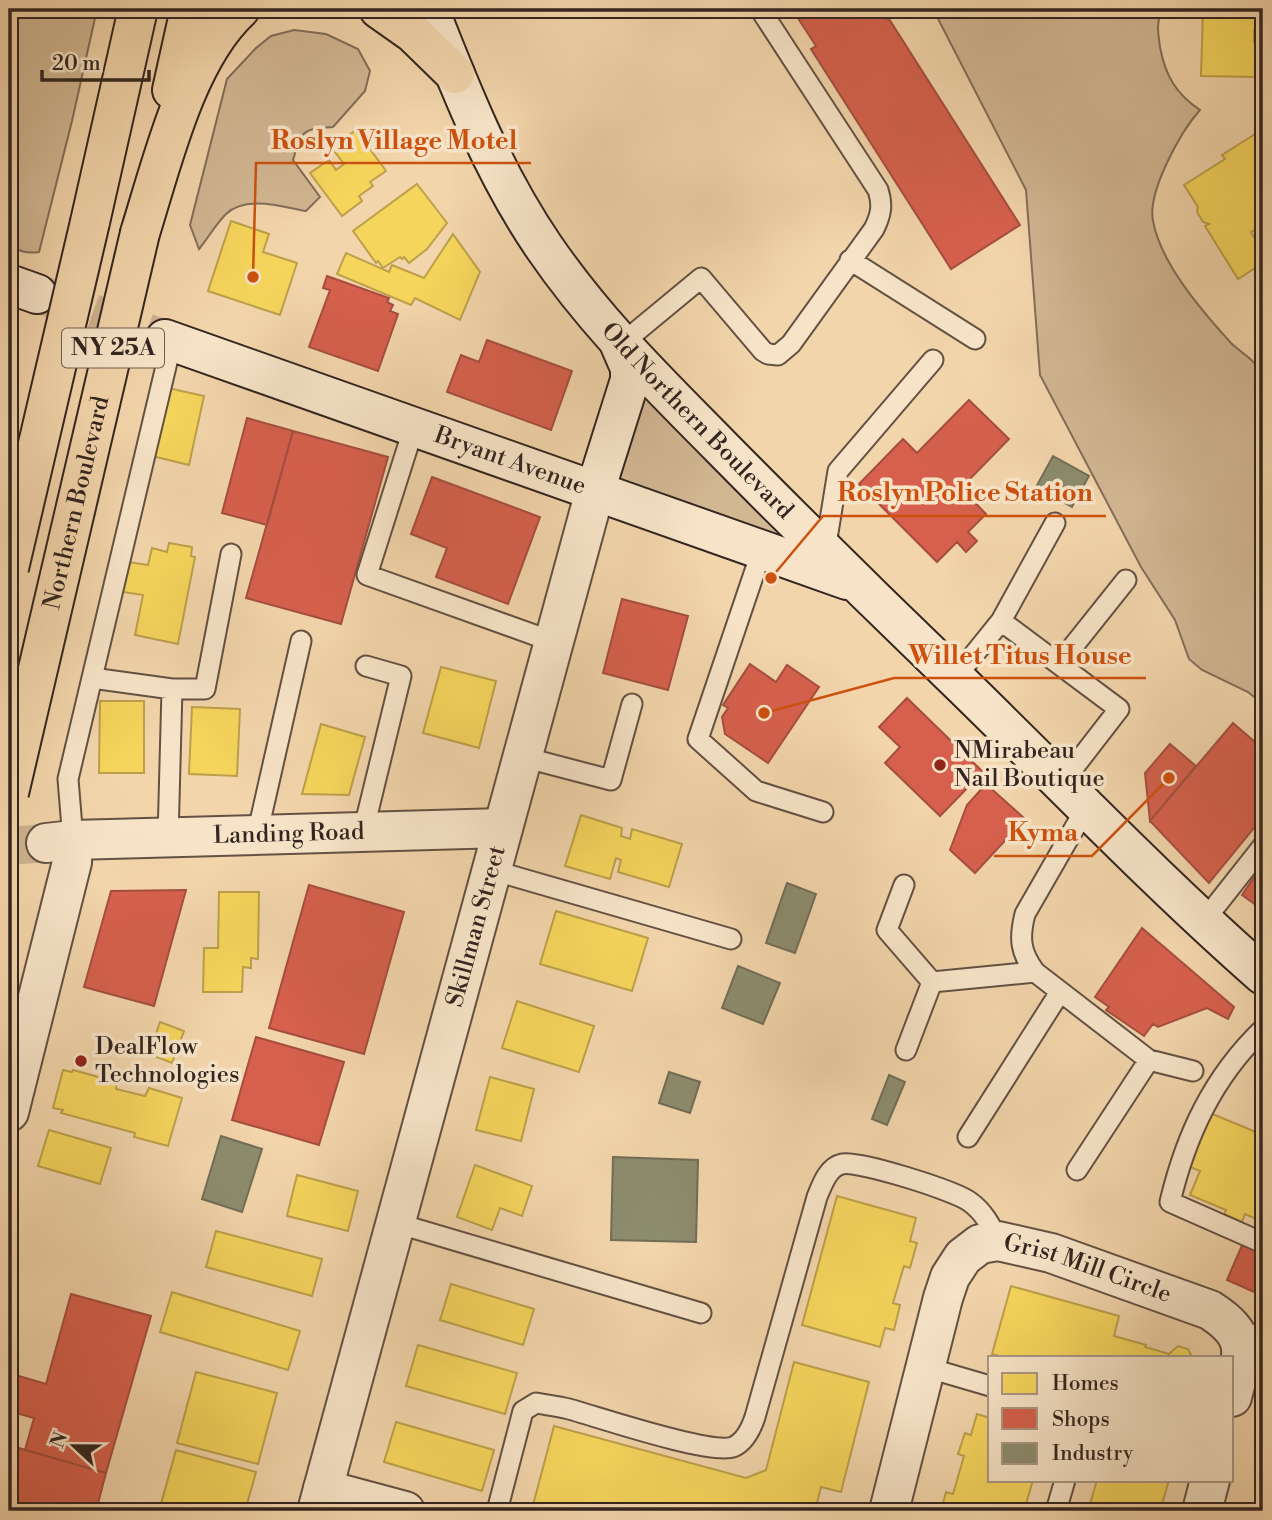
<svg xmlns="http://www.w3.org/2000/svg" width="1272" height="1520" viewBox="0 0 1272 1520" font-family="'Libre Bodoni',serif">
	<rect width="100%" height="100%" fill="#f3d5ab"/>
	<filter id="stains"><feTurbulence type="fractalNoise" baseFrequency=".00286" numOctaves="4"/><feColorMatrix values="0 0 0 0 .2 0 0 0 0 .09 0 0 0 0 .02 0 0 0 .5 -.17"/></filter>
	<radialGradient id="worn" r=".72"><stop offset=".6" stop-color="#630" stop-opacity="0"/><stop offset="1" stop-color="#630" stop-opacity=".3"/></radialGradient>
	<path fill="#d2b793" stroke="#826e5a" stroke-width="2" d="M9,9H97L72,121L39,252C26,254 20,251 9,245Z
		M933,9H1162C1156,23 1158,32 1160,47C1165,75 1176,94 1200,110C1181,131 1147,192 1153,221C1161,264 1202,311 1231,343C1241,353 1260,363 1263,377V704L1248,692L1202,670L1189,659L1175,620L1141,567L1040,375L1026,190Z
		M294,30L326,34L358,49L370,71L365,91L333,127C302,129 302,130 293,160L320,197L306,211C283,207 246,195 226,214C216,224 208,238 199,249L190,225L227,79L256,48L271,36Z
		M630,380L855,583L595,491Z"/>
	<path fill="#f6d55c" stroke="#bca04a" stroke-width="2" d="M1203,9H1258L1257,30H1254V42H1258L1257,77L1201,76Z
		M1263,129V225L1251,232L1263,252V263L1238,279L1205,226L1209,224L1203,222L1197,212L1198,207L1184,185L1225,159L1222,155Z
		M356,130L386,171L370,182L373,186L359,196L362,201L342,216L310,173L329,160L336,170L344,164L332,148Z
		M417,184L447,223L427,249L409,263L404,257L402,259L400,257L383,268L378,261L376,263L353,231Z
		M231,221L269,234L263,252L297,263L280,315L208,291Z
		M453,234L480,272L460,320L415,298L411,305L337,274L346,253L389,272L392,265L424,278Z
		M168,388L204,396L189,465L152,456Z
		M169,543L192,547L191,556L195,557L178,644L135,635L143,595L123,592L128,562L148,565L152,548L167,552Z
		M441,667L496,681L479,748L423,733Z
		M100,701H144V773H99Z
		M192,707L240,709L237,776L189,774Z
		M321,724L365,737L349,795L302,794Z
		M581,815L622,828L621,836L630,839L632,829L682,844L669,887L618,872L621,860L616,858L610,879L565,866Z
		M219,892H259L258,959L251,958V968L243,967L242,992H203L204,948H218Z
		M556,911L648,938L632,991L540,964Z
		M517,1001L594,1026L579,1072L502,1048Z
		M160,1022L184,1031L172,1063L149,1054Z
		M63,1070L72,1072L73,1070L117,1082L116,1089L145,1096L149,1088L182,1098L168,1146L134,1137L135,1133L61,1113L63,1110L53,1108Z
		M490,1077L534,1089L521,1141L476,1130Z
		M1210,1113L1263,1135V1217L1261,1221L1245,1214L1242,1222L1224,1214L1226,1210L1190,1195L1200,1171L1188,1166Z
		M49,1130L111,1148L100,1184L38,1166Z
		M475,1165L532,1186L522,1216L500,1208L492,1230L457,1217Z
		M297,1175L358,1191L348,1231L287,1216Z
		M837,1196L916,1218L910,1241L917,1243L910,1268L904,1266L893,1303L900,1305L894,1330L885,1328L880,1347L802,1325Z
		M216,1231L322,1259L312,1296L206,1267Z
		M451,1284L534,1309L523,1345L440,1320Z
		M1011,1286L1119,1316L1114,1336L1146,1345L1145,1347L1169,1354L1178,1346L1188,1349L1192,1357H1003L992,1354Z
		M172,1292L300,1331L288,1370L160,1332Z
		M418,1345L517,1373L505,1414L406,1386Z
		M794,1362L869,1382L841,1492L821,1487L815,1511H557L533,1505L554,1426L746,1478L766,1470Z
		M196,1372L277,1393L258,1464L177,1443Z
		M977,1414L990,1418V1480H1033L1024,1511H941L946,1492L953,1494L964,1456L958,1454L965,1433L971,1435Z
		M396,1422L494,1450L482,1491L384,1462Z
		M176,1450L256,1472L245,1511H159Z
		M1097,1480H1169L1160,1511H1088Z"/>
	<path fill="#d6604d" stroke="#a54e40" stroke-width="2" d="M792,9H865L868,14L889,19L1020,225L951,269L811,49L816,46Z
		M327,276L389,298L387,302L393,305L390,311L398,314L378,371L309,347L330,290L323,288Z
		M487,340L572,371L551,430L447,392L461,355L479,362Z
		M969,400L1009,439L961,488L986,514L968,532L977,541L966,552L957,542L937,562L859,484L903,439L917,453Z
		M247,418L293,431L267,525L222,513Z
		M293,431L388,457L341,624L246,598Z
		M432,477L540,517L508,604L436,577L447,548L411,534Z
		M622,599L688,616L668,690L603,673Z
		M750,664L776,682L787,665L819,687L768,763L725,734L722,717L728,708L723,705Z
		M907,698L983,772L940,816L885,763L900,747L879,727Z
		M1233,723L1263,749V817L1209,883L1150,821Z
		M1170,744L1196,766L1150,821L1145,773Z
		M986,784L1025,819L975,873L950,850L967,805Z
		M1263,864V910L1242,895Z
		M309,885L404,912L364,1054L269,1028Z
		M186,890L154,1006L84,987L111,891Z
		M1142,928L1234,1007L1228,1019L1207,1008L1158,1027L1153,1024L1144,1036L1106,1010L1109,1007L1095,997Z
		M256,1037L344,1062L319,1145L232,1120Z
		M1243,1243L1263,1252V1296L1227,1280Z
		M71,1294L151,1316L106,1473L25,1450L34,1418L9,1411V1373L46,1384Z
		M19,1448L106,1473L96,1511H9V1484Z"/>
	<path fill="#8c8c6e" stroke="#716d57" stroke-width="2" d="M1053,456L1089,476L1072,507L1036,487Z
		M787,883L816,894L795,953L766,943Z
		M738,966L780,983L763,1024L722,1008Z
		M669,1072L700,1082L690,1113L659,1103Z
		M889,1075L905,1082L887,1125L872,1119Z
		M221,1136L262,1149L242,1212L202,1199Z
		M613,1157L698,1160L696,1242L611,1240Z"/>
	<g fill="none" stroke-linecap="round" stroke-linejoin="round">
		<path stroke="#cdb28f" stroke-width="38" stroke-dasharray="38 19" stroke-linecap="butt" d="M9,846L46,843"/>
		<path stroke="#cdb28f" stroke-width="38" stroke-dasharray="38 19" stroke-linecap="butt" d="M39,294L165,339"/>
		<defs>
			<path id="lane" d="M850,260L975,339
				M620,345L701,278L763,351L768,354L778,355L791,344L874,229C881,215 883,205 878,190L760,9
				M414,427L367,575L554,642
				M762,550L698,739L756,791L823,812
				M825,551L838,471L933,360
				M1001,621L1055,523
				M1059,664L1126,580
				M92,678L172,689L168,838
				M955,678L1001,621L1119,709L1061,784
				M172,689H205L231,554
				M523,757L611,780L632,704
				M1086,808L1025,914C1019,938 1020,952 1035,972L1149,1060L1193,1071
				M363,832L401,676L366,666
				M257,835L301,641
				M73,840L68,779L172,341
				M492,870L731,939
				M904,885L887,930L932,982
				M1203,922L1263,846
				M1263,1029C1213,1077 1186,1135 1170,1202L1263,1243
				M906,1050L932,982L1035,972
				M968,1137L1060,992
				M1077,1170L1149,1060
				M396,1223L701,1313
				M1238,1335L1263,1334
				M925,1367L990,1386
				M497,1511L523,1411L536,1403C547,1405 558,1406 569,1409C598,1417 710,1455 733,1447C745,1442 751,1429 755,1417L817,1197C822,1185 828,1167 842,1164C858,1160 956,1191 970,1202C984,1212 991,1226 998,1241
				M1056,1511L1065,1480"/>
			<g id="street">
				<path id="s1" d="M46,843L73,840L503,828"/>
				<path d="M9,1112L72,862L73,840"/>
				<path d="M323,1489L405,1511"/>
				<path id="s2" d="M317,1511L595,491"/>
				<path id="s3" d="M889,1511L943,1298L950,1277L963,1257L980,1244L998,1241L1051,1253L1210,1310C1252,1337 1243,1354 1232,1397"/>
				<path d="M1202,1511L1210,1480"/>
			</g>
			<g id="secondary">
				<path id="s4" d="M429,9C461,91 494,174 544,247C596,323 656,381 720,446C798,525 876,602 955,678C1058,778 1156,881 1263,975"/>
				<path d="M9,284L37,294"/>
				<path id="s5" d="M165,339L847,580"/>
				<path d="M595,491L630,380V368L620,345"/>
			</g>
			<path id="primary" d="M379,9L413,33L455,74
				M172,90L190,9
				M90,222L138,9
				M140,233C162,163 186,59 240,9"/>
		</defs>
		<use href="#lane" stroke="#635143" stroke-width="23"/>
		<use href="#street" stroke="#635143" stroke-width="42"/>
		<use href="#secondary" stroke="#332520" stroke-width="42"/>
		<use href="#primary" stroke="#332520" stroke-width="42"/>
		<use href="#lane" stroke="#f7e4c8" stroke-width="19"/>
		<use href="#street" stroke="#f7e4c8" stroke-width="38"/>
		<use href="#secondary" stroke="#f7e4c8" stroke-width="38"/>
		<use href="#primary" stroke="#f3d5ab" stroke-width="38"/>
		<defs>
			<g id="primary-bridge">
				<path d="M9,568L90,222"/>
				<path id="s6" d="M9,793L140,233"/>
			</g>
		</defs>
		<use href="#primary-bridge" stroke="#332520" stroke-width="42" stroke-linecap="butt"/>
		<use href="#primary-bridge" stroke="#f3d5ab" stroke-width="38"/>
	</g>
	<g fill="#8f2418" stroke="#f7e4c8" stroke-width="2.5">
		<circle cx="940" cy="765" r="7"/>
		<circle cx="81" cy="1061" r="7"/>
	</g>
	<g text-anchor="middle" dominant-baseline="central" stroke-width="7" stroke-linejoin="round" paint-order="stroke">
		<rect fill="#f7e4c8" stroke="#6e5e52" stroke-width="2" x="62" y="328.5" width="102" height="39" rx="5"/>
		<g font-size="23" font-weight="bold" fill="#332520">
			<text x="113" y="348">NY 25A</text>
		</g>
		<g font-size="24" fill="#332520" stroke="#f7e4c8">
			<text stroke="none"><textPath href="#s4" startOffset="497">Old Northern Boulevard</textPath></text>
			<text stroke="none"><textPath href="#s5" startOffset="366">Bryant Avenue</textPath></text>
			<text stroke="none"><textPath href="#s6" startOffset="298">Northern Boulevard</textPath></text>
			<text stroke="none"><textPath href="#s1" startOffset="243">Landing Road</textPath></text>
			<text stroke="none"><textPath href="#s2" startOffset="606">Skillman Street</textPath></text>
			<text stroke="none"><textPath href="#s3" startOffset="399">Grist Mill Circle</textPath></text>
		</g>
		<g font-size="24" fill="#332520" stroke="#f7e4c8" text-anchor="start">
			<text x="954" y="751">NMirabeau<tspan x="954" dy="28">Nail Boutique</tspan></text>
			<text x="95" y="1047">DealFlow<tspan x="95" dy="28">Technologies</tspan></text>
		</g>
	</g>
	<path fill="none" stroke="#cd510f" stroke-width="2.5" d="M253 277L256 163H531M771 578L823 516H1106M764 713L894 678H1146M1169 778L1092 856H994"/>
	<g fill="#cd510f" stroke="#f7e4c8" stroke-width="2.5">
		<circle cx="253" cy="277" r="7"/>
		<circle cx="771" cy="578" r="7"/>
		<circle cx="764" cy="713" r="7"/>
		<circle cx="1169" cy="778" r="7"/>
	</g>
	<g font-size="26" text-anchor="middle" font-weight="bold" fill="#cd510f" stroke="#f7e4c8" stroke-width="7" stroke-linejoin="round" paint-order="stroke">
		<text x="394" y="149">Roslyn Village Motel</text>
		<text x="965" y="501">Roslyn Police Station</text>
		<text x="1020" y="664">Willet Titus House</text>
		<text x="1043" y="841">Kyma</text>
	</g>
	<rect width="1272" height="1520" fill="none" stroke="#f3d5ab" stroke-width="35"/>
	<rect x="10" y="10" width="1251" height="1499" fill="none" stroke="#332520" stroke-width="3.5"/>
	<rect x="18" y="18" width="1237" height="1485" fill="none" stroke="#332520" stroke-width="2"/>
	<rect x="988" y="1356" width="245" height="126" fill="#f7e4c8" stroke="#a99885" stroke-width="2"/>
	<rect x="1002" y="1373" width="35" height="21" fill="#f6d55c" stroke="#a99885" stroke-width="2"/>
	<text x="1052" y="1390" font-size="21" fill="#332520">Homes</text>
	<rect x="1002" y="1408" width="35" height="21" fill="#d6604d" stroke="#a99885" stroke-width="2"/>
	<text x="1052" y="1426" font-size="21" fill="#332520">Shops</text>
	<rect x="1002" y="1443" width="35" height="21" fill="#8c8c6e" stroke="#a99885" stroke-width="2"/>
	<text x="1052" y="1460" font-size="21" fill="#332520">Industry</text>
	<g transform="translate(74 1446) rotate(292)" stroke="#f7e4c8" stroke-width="5" paint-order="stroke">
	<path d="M0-5L12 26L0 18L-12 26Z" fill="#332520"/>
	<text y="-10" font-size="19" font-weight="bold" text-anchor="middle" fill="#332520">N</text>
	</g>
	<path d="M42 70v10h107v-10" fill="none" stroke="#332520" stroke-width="3.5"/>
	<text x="52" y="70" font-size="21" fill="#332520" stroke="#f7e4c8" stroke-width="5" paint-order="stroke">20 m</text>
	<rect width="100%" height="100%" filter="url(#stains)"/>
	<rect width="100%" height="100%" fill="url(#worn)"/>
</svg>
